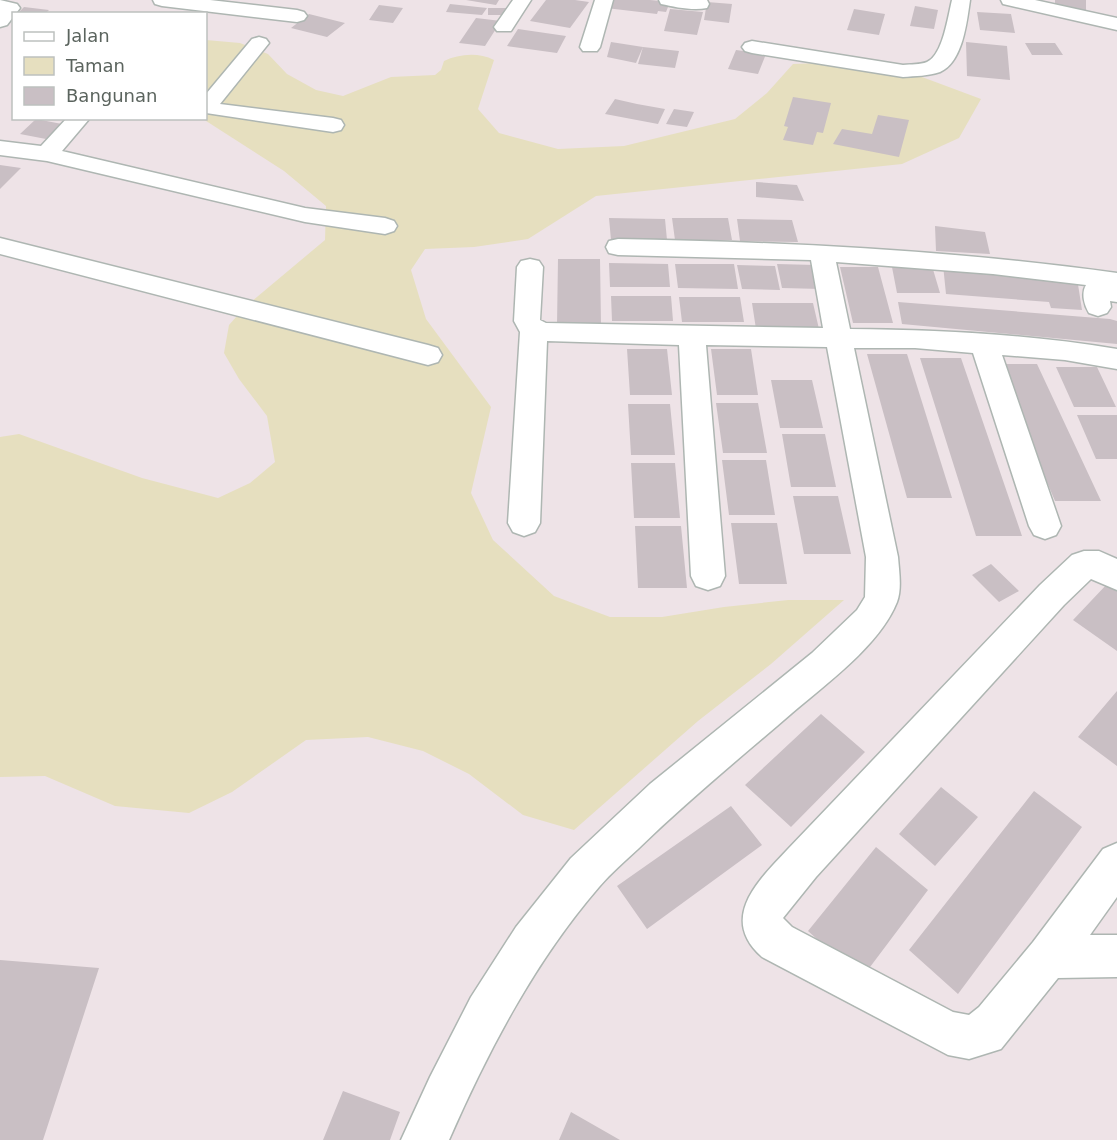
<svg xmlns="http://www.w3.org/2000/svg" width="1117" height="1140" viewBox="0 0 1117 1140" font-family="'DejaVu Sans',sans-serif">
	<rect width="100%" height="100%" fill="#eee3e7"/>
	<path fill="#e6dfbf" d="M206,40L240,43L268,54L287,74L316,90L343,96L391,77L435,75L441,70L444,61C459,54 478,52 494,60L478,109L499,133L558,149L624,146L735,119L767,93L793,64L845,62L914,74L981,99L959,138L902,164L596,196L528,239L474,247L425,249L411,270L426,319L491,407L471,493L493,540L554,596L610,617H662L724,607L788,600H844L771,664L698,721L574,830L523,815L469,774L423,751L368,737L306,740L232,792L189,813L115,806L45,776L0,777V437L19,434L142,478L218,498L250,483L275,462L267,416L239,379L224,353L229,325L245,307L325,240L326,206L284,171L203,119L206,118Z"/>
	<path fill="#c9bfc4" d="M466,0H499L496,5Z
		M546,0H575L589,2L570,28L530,21Z
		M610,0H650L670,2L666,12L658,11L657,14L606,8Z
		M1055,0H1086V13L1055,9Z
		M707,2L732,4L729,23L704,20Z
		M450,4L487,8L482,15L446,12Z
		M379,5L403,8L393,23L369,20Z
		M915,6L938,10L934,29L910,26Z
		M24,7L49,10L45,14H17Z
		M488,8H509V15H488Z
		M670,9L703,12L697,35L664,31Z
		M854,9L885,14L879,35L847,30Z
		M977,12L1011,14L1015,33L980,30Z
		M309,14L345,23L327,37L291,28Z
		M476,18L501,21L485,46L459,43Z
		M518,29L566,36L557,53L507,46Z
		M611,42L643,47L636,63L607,57Z
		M966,42L1007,46L1010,80L967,76Z
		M1025,43H1055L1063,55H1032Z
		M643,47L679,51L675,68L638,64Z
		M736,50L766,54L758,74L728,69Z
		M793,97L831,103L823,133L817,132L813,145L783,140L788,127L784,126Z
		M615,99L637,104L665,109L658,124L605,114Z
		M674,109L694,112L687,127L666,124Z
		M878,115L909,120L899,157L833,144L842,129L872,134Z
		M36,119L62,124L46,139L20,134Z
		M0,165L21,168L0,189Z
		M756,182L797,185L804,201L756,197Z
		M609,218L665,219L667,240H611Z
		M672,218H728L732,240H675Z
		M737,219L792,220L798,242L740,241Z
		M935,226L985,232L990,254L936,251Z
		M558,259H600L601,326L557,325Z
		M891,262L932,266L940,293H897Z
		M609,263L668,264L670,287H610Z
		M675,264H734L738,289L678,288Z
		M777,264L815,265L821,289L782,288Z
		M737,265L775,266L780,290L742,289Z
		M943,265L1077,278L1082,310L1051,308L1049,302L946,294Z
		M840,267H878L893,323H853Z
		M611,296H671L673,321H612Z
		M679,297H740L744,322H682Z
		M898,302L1110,319L1117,321V344L902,324Z
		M752,303H813L819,329H756Z
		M627,349H667L672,395H630Z
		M711,349H751L758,395H717Z
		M867,354H907L952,498H907Z
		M920,358H961L1022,536H976Z
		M997,364H1037L1101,501H1055Z
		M1056,367H1097L1116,407H1074Z
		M771,380H812L823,428H780Z
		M716,403H758L767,453H723Z
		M628,404H670L675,455H631Z
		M1077,415H1117V459H1096Z
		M782,434H825L836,487H791Z
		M722,460H766L775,515H729Z
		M631,463H675L680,518H634Z
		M793,496H838L851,554H804Z
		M731,523H777L787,584H739Z
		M635,526H681L687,588H638Z
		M991,564L1019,591L999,602L972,575Z
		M1108,583L1117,590V651L1073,620Z
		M1117,691V766L1078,737Z
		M821,714L865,752L791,827L745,785Z
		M941,787L978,817L935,866L899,834Z
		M1034,791L1082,827L958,994L909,950Z
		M731,806L762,845L647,929L617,886Z
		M876,847L928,890L861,979L808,931Z
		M0,960L99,968L43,1140H0Z
		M343,1091L400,1112L390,1140H323Z
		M571,1112L620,1140H559Z"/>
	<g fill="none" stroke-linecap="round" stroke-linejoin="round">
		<defs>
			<path id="minor" d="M0,0L17,4L20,8L7,25L0,27Z
				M153,0H210L297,10L304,12L307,16L304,20L297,22L162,6L155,4Z
				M513,0H531L511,31H497L494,27Z
				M595,0H613L600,47L597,51H583L580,47Z
				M659,0H707L709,4L707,8C693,11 675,7 661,4Z
				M952,0H970C967,21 963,62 940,72C929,76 915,76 903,77L752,53L745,51L742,47L745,43L752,41L903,65C911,64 920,65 927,62C943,55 948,16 952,0Z
				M1001,0H1035L1117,18V30L1003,4Z
				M259,37L266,39L269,43L220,104L333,118L341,120L344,125L341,130L333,132L206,113V94L252,39Z
				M67,118H90L62,151L305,208L385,218L394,221L397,226L394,231L385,234L305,222L47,161L0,155V141L41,146Z
				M0,238L428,345L438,348L442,355L438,362L428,365L0,254Z
				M618,239C785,242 951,250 1117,273V302L1110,301L1111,307L1107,313L1098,316L1089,313C1084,305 1081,293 1086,285L993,274L836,262L850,329C940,330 1029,334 1117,349V369L1065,360L1002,355L1061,526L1056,535L1045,539L1034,535L1029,526L973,353L915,348H854L898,557C899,571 902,589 897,602C880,645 826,684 792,713C740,758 687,801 638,849C625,861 611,873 599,887C535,961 488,1051 449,1140H401L430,1077L471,997L516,927L571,858L650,784L812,653L857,610L865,597L866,557L827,347L706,345L725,576L720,586L708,590L696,586L691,576L679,345L547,341L540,523L535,532L524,536L513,532L508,523L520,332L514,321L517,267L521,261L530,259L539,261L543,267L540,320L546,323L823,328L811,260L618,255L609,253L606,247L609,241Z
				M1084,551H1099L1117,559V590L1091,579L1064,605L816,877L783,918L792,927L953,1012L969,1015L979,1007L1033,942L1103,849L1117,843V897L1090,935H1117V977L1058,978L1001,1049L969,1059L948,1055L762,957C718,918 759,880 788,849L1040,585L1072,555Z"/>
		</defs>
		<use href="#minor" stroke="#aeb6b2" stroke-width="3"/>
		<use href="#minor" fill="#fff" fill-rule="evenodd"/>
	</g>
	<rect x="12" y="12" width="195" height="108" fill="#ffffff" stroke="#bdc1bf" stroke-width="1.5"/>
	<rect x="24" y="32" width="30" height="9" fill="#ffffff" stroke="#bdc1bf" stroke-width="1.5"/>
	<text x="66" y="42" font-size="18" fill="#5b645e">Jalan</text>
	<rect x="24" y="57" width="30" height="18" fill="#e6dfbf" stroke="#bdc1bf" stroke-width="1.5"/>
	<text x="66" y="72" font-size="18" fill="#5b645e">Taman</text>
	<rect x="24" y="87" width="30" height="18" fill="#c9bfc4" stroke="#bdc1bf" stroke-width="1.5"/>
	<text x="66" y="102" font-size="18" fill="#5b645e">Bangunan</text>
</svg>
